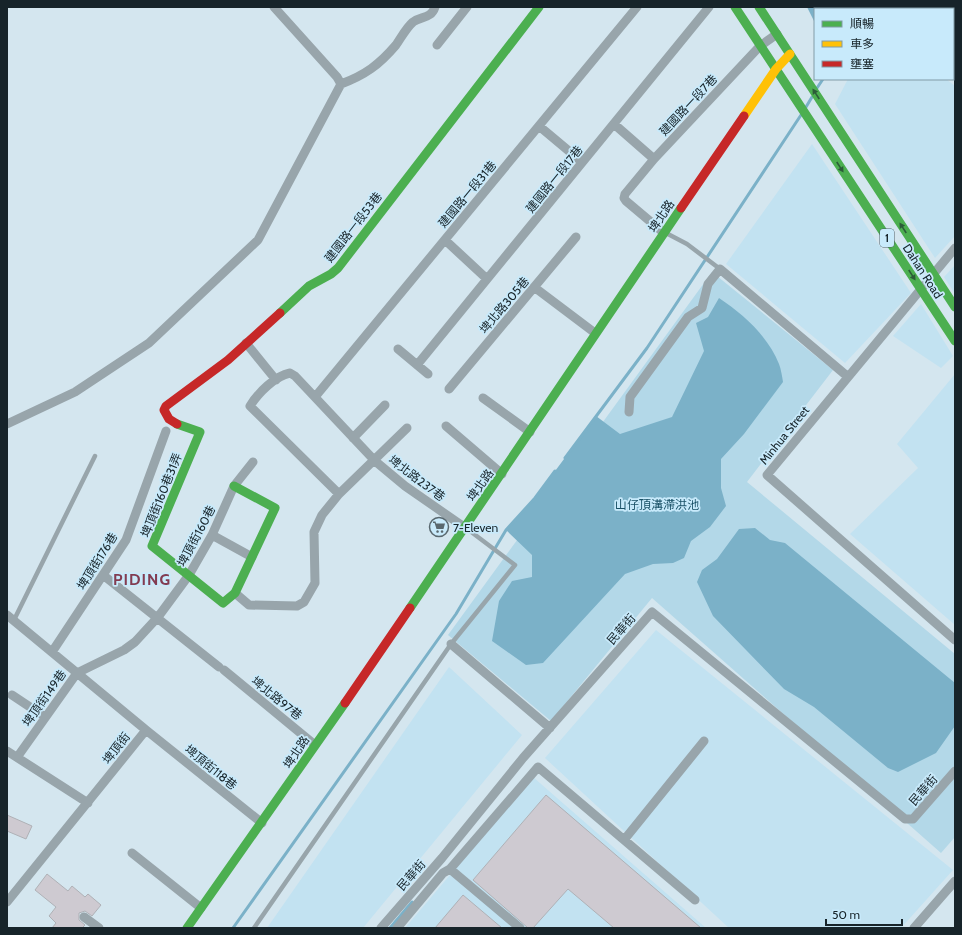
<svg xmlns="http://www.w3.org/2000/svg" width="962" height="935" viewBox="0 0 962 935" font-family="Cabin,'Noto Sans TC',sans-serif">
	<rect width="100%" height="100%" fill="#d4e6ef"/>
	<path fill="#c2e2f1" d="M848,79H946L955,86V236L935,258L835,104Z
		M812,144L911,293L845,363L726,264Z
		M955,265V294L944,277Z
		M921,304L953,356L941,368L893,336Z
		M955,374V625L850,534L918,468L897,444Z
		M656,630L953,870L901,928H729L545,758Z
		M449,667L522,735L363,928H267Z
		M533,777L706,928H405Z"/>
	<path fill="#b3d8e8" d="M712,272L833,370L747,482L955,654V837L941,853L652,598L551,721L448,635Z"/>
	<path fill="#7bb1c8" d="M807,7H885L884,9H815V23Z
		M719,298C743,314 768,336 779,364C781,369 782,376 783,382L744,434L721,459V488L726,506L710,527L691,541L684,558L673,563L653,564L625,574L543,663L526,665L492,641L499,601L512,581L532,577V555L506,530L535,498L596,416L620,434L672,417L704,351L696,323L708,317Z
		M755,528L770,540L785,543L955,683V726L936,753L898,772L888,768L814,707L784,689L713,616L697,582L702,570L717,559L739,529Z"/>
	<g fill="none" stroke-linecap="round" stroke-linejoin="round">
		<path stroke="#7bb1c8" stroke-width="3" d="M817,88L823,79
			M806,107L812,97
			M565,458L647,348L801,115
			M233,928L456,614L506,530L535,498L555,471
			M390,928L412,902"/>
	</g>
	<path fill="#cecad1" stroke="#afb1b6" d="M546,795L701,928H614L568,889L533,928H528L473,880Z
		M7,815L32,826L26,839L7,831Z
		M47,874L68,891L72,886L85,897L88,894L101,905L92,916L85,911L79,913V920L85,925L82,928H52L56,923L49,916L56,907L35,890Z
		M463,895L502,928H435Z"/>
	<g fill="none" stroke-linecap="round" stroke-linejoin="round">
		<path stroke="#98a5ab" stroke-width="4.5" d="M666,233L687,244L720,269
			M14,620L95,456
			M254,928L451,644L515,565L466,528"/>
		<path stroke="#98a5ab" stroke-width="9" d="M437,45L467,7
			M341,84C365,75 379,65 396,45C401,38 406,28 413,22C421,16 431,19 435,7
			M614,124L654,159
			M539,126L582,162
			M664,233L626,201L624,198L625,194L654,159L760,46L777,34
			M445,240L487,279
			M955,248L767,475L955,640
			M534,287L595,333
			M246,343L276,380
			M398,349L428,374
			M417,365L709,7
			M449,389L576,237
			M315,397L637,7
			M483,398L530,432
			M629,412L630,397L688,317L702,308L708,284L720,269L847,376
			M7,424L75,392L149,343L258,240L341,84L337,77L274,7
			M446,426L502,474
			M353,438L385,405
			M339,494L250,406C258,393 275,376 290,373L295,376L375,461L405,486L464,527
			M212,535L252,557
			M103,575L219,667
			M235,593L249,605L297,606L304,602L315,583L314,532L322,515L339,494L407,428
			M7,615L146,730L7,902
			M451,644L550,728
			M52,652L126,540L166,431
			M224,670L315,745
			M12,695L45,717
			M146,730L262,823
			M7,751L88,803
			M18,756L77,673L124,650L135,642L158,617L189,575L212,535L234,486L253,462
			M624,840L704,741
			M132,853L201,908
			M450,869L520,928
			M84,917L99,928
			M381,928L442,858L523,758L652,612L905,819H913L955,771
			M397,928L443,873L450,869L538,767L695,900
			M914,928L955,881"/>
		<path stroke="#4caf50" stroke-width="9" d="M735,7L955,341
			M759,7L955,307
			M280,313L309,286L331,274L338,268L539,7
			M177,424L200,432L152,546L223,603L235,593L275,508L234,486
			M410,608L681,208
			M187,928L345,703"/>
		<path stroke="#ffc107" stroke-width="9" d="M744,116L776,69L790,54"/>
		<path stroke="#c62828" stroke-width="9" d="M681,208L744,116
			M177,424L169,419L164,410L166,406L228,360L280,313
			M345,703L410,608"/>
	</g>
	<defs><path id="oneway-solid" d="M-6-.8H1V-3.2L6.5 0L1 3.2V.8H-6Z"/></defs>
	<g fill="#2c5c39">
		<use href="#oneway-solid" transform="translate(816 94) rotate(-123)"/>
		<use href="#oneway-solid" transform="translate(840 167) rotate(57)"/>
		<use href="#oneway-solid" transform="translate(903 228) rotate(-123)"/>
		<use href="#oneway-solid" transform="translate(912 275) rotate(57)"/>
	</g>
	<defs>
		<symbol id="supermarket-ring" viewBox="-11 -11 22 22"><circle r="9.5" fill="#c8eafb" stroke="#59686f" stroke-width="1.5"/><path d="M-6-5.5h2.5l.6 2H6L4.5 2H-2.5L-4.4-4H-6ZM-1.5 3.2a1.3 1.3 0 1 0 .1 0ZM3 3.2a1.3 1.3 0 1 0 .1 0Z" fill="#59686f"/></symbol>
	</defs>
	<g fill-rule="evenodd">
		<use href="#supermarket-ring" x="428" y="516" width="22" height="22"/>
	</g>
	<g text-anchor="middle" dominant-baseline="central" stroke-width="3.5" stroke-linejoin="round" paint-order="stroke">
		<rect fill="#c8eafb" stroke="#4c5f69" stroke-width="1" x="880" y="229" width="14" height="18" rx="3"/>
		<g font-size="11" font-weight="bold" fill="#17242a">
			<text x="887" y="238">1</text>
		</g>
		<g font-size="12" fill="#17242a" stroke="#c8eafb">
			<text transform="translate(688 105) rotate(-47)">建國路一段7巷</text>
			<text transform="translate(554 179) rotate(-51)">建國路一段17巷</text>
			<text transform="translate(467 194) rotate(-50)">建國路一段31巷</text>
			<text transform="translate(661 216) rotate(-56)">埤北路</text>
			<text transform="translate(353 227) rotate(-52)">建國路一段53巷</text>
			<text transform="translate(923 271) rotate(57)">Dahan Road</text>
			<text transform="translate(504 305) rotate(-50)">埤北路305巷</text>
			<text transform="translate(784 435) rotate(-51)">Minhua Street</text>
			<text transform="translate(417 478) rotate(37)">埤北路237巷</text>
			<text transform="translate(480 485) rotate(-55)">埤北路</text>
			<text transform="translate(161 495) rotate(-68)">埤頂街160巷31弄</text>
			<text transform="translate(196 536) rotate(-62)">埤頂街160巷</text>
			<text transform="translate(97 561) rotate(-58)">埤頂街176巷</text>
			<text transform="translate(621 629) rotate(-49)">民華街</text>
			<text transform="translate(44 698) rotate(-55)">埤頂街149巷</text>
			<text transform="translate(277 698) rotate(39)">埤北路97巷</text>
			<text transform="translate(116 748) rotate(-52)">埤頂街</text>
			<text transform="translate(296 752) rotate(-56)">埤北路</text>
			<text transform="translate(211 767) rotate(39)">埤頂街118巷</text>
			<text transform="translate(923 790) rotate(-49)">民華街</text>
			<text transform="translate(411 875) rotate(-49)">民華街</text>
		</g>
		<g font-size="12" fill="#185066" stroke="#c8eafb">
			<text x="657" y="504">山仔頂溝滯洪池</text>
		</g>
		<g font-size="12" fill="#17242a" stroke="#c8eafb" text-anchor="start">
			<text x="453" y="527">7-Eleven</text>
		</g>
		<g font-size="16" font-weight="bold" letter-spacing="1" fill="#833c51" stroke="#c8eafb">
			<text x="142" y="579">PIDING</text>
		</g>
	</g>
	<rect width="962" height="935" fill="none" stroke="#17242a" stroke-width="16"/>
	<rect x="814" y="8" width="140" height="72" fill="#c8eafb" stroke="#819ba7"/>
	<rect x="822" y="21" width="20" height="6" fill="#4caf50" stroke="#819ba7"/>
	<text x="850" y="28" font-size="12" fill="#17242a">順暢</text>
	<rect x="822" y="41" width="20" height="6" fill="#ffc107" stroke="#819ba7"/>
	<text x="850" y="48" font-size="12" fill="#17242a">車多</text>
	<rect x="822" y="61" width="20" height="6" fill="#c62828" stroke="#819ba7"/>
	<text x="850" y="68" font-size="12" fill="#17242a">壅塞</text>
	<path d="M826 919v6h76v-6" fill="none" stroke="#17242a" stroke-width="2"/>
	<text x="832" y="919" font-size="12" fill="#17242a" stroke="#c8eafb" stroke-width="3" paint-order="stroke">50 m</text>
</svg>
